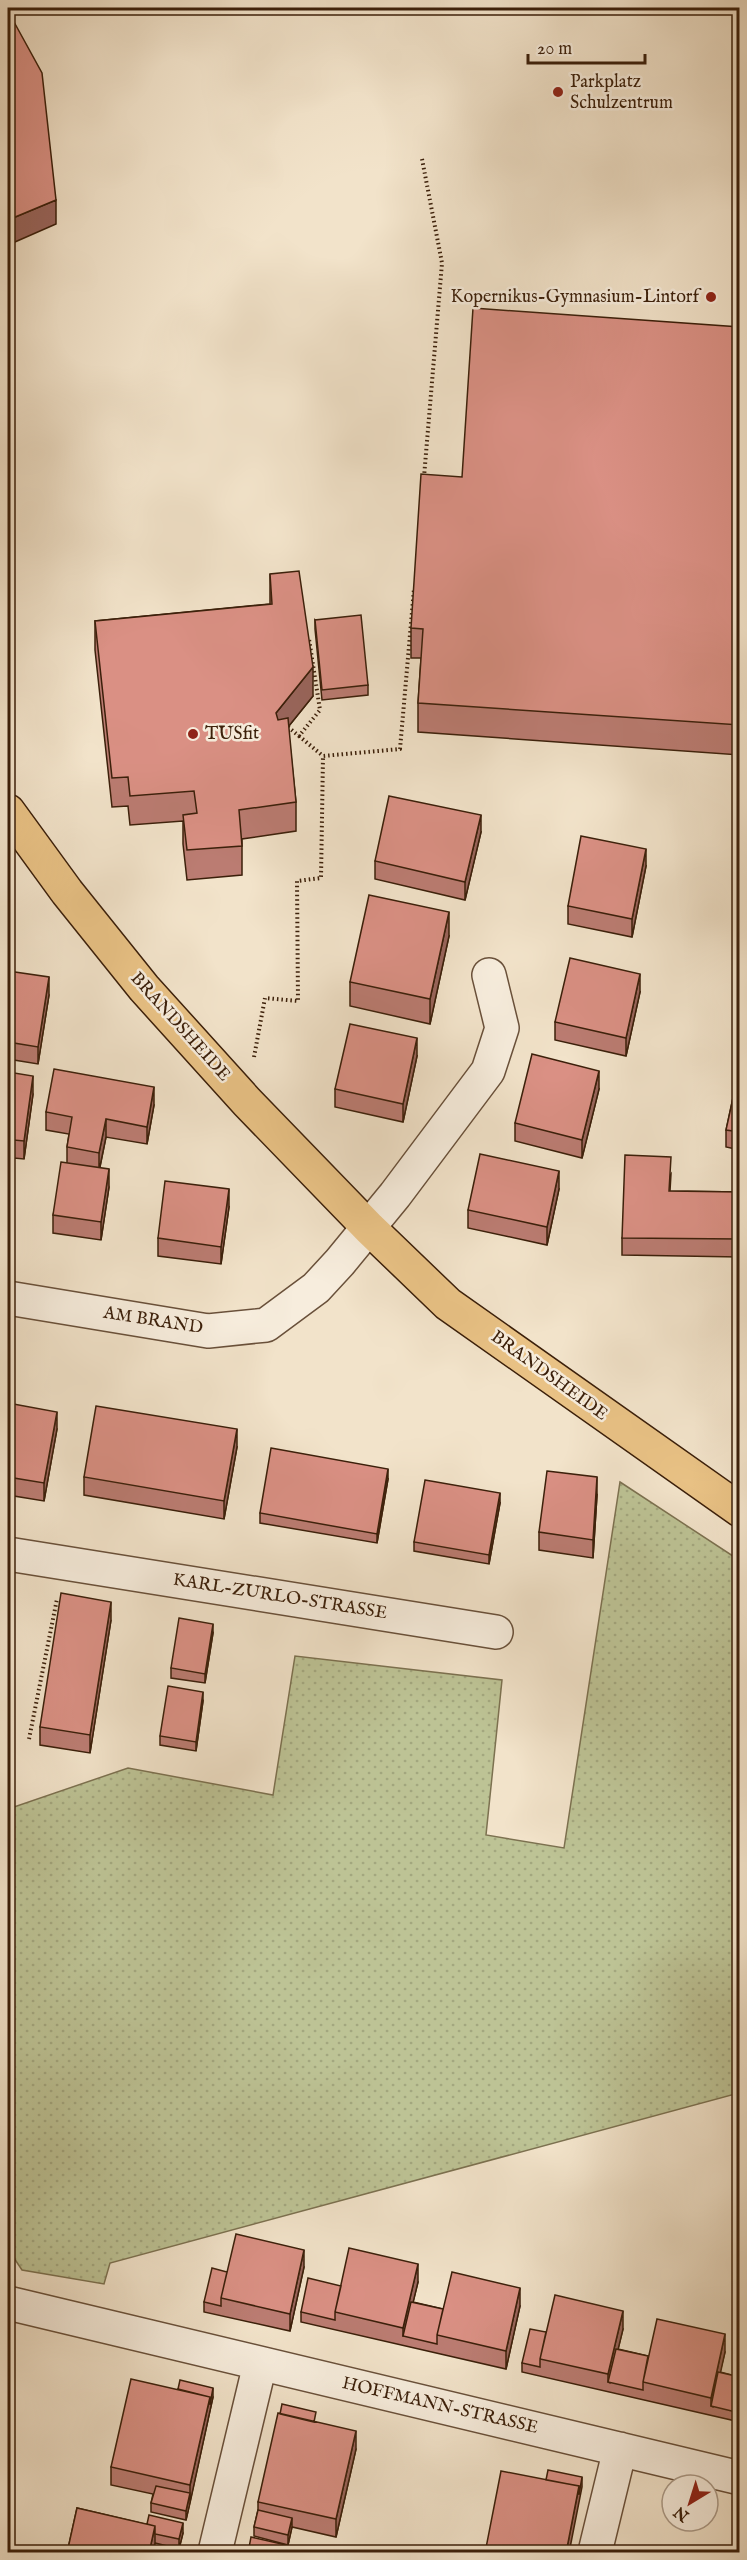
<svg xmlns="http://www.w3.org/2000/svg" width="747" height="2560" viewBox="0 0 747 2560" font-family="'IM FELL English',serif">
	<defs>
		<pattern id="grass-dots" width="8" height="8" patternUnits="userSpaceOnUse" patternTransform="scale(1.5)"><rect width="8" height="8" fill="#bdc395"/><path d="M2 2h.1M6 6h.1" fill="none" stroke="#a3a77f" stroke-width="1.8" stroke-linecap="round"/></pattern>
	</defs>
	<rect width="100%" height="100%" fill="#f2e3ca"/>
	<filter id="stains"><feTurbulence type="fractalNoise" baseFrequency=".00333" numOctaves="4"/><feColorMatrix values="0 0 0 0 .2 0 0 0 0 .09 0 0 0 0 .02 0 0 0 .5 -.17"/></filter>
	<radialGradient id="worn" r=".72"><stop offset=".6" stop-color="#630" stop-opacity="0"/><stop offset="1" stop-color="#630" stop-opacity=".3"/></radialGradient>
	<path fill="url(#grass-dots)" stroke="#7c7150" stroke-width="1.5" d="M620,1482L739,1560V2093L110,2263L104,2284L22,2270L8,2249V1809L128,1768L273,1795L295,1656L502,1680L486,1835L564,1848Z"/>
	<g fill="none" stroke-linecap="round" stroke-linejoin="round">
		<defs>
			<path id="minor" d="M8,1298L208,1331L266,1325L316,1288L340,1262L395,1195L488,1071L502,1028L489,975
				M8,1554L496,1632
				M8,2303L740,2478
				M215,2552L260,2364
				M595,2552L620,2449"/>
			<path id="major" d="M8,811L67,892L144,988L247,1102L369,1228L448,1304L740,1510"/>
		</defs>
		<use href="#minor" stroke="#69503a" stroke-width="36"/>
		<use href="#major" stroke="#3b1f0a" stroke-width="36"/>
		<path stroke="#3b1f0a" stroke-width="4" stroke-dasharray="1.5 3" stroke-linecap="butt" d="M422,159L442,263L424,477
			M288,727L299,736L320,710L309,639
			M299,736L323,756
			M254,1057L265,998L298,1001L297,881L321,878L323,756L400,749L414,589
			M29,1739L57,1599"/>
		<use href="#minor" stroke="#f7eddd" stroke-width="33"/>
		<use href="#major" stroke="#e9c285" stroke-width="33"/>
	</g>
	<path fill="#bb7c72" stroke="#3b1f0a" stroke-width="1.5" d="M740,327V755L418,732V703L421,658H411V628L462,477Z
		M270,574L313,696L288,727L296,802V831L242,839V875L187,880L183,844V821L130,825L128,806L112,807L95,650V621L270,604Z
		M315,620L368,685V695L322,700L315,629Z
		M481,832L465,900L375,879V861Z
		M646,866L632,937L568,924V906Z
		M449,936L430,1024L350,1006V982Z
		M8,971L49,995L38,1064L8,1059Z
		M640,992L626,1056L555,1040V1022Z
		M740,1035V1150L726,1147V1130L737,1079H735V1061Z
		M417,1056L403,1122L335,1107V1089Z
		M8,1072L33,1094L24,1159L14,1158L8,1202Z
		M599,1089L582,1158L515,1141V1123Z
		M154,1105L147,1144L106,1137L100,1167L109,1187L101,1240L53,1233V1215L67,1162V1147L69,1134L46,1130V1112Z
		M671,1174L670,1191L740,1192V1257L622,1255V1238Z
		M559,1189L547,1245L468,1228V1210Z
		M229,1207L221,1264L158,1256V1238Z
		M8,1403L57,1429L44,1501L8,1495Z
		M237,1447L224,1519L84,1495V1477Z
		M388,1479L377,1543L260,1523V1513Z
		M597,1495L593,1558L539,1550V1532Z
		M500,1503L489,1564L414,1551V1542Z
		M111,1620L90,1753L40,1745V1727Z
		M213,1633L205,1683L171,1678V1668Z
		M203,1701L196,1751L160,1745V1736Z
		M304,2267L290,2331L204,2312V2302L227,2272Z
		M418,2282L413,2302L443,2309L520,2306L506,2369L301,2322V2312L341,2286Z
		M623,2329L618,2349L648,2356L725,2352L720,2372L740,2377V2422L522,2372V2363L546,2332Z
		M178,2389L213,2397L186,2520L151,2512V2503L153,2494L111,2485V2467Z
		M316,2422L356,2449L336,2537L292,2527L288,2545L254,2536V2527L258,2510V2502Z
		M77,2508L183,2533L179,2549L155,2543L153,2553H67Z"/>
	<path fill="#99655c" stroke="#3b1f0a" stroke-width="1.5" d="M56,200V224L8,245V220Z
		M313,667V696L276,742V713Z
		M481,815V832L465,900V882Z
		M646,849V866L632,937V919Z
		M449,912V936L430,1024V999Z
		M640,974V992L626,1056V1038Z
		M49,977V995L38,1064V1047Z
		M417,1038V1056L403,1122V1104Z
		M599,1071V1089L582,1158V1140Z
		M33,1076V1094L24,1159V1141Z
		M154,1087V1105L147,1144V1127Z
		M106,1119V1137L99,1171V1153Z
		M14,1140V1158L8,1202V1184Z
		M109,1169V1187L101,1240V1222Z
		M559,1171V1189L547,1245V1227Z
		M229,1189V1207L221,1264V1247Z
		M57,1412V1429L44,1501V1483Z
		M237,1429V1447L224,1519V1501Z
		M388,1469V1479L377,1543V1534Z
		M597,1477V1495L593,1558V1540Z
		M500,1493V1503L489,1564V1555Z
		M111,1602V1620L90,1753V1735Z
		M213,1624V1633L205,1683V1674Z
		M203,1692V1701L196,1751V1742Z
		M304,2250V2267L290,2331V2314Z
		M418,2264V2282L405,2336H403V2328Z
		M520,2288V2306L506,2369V2351Z
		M623,2311V2329L610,2383L608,2382V2374Z
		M725,2334V2352L713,2407L711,2406V2398Z
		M213,2388V2397L190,2503V2485L210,2397Z
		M356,2431V2449L336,2537V2519Z
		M582,2477V2487L569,2553H566L579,2486Z
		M190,2493V2503L186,2520V2511Z
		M292,2518V2527L288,2545V2535Z
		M183,2523V2533L179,2549V2539Z
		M155,2526V2543L153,2553H149Z"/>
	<path fill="#da9084" stroke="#3b1f0a" stroke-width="1.5" d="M8,11L42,73L56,200L8,220Z
		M473,308L740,327V725L418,703L423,629L411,628L421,474L462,477Z
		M299,571L313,667L276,713L278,720L288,718L296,802L239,810L242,846L187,850L183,815L197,813L194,791L130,796L128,777L112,778L95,621L272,604L270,574Z
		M361,615L368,685L322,690L315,620Z
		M389,796L481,815L465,882L375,861Z
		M581,836L646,849L632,919L568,906Z
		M369,895L449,912L430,999L350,982Z
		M570,958L640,974L626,1038L555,1022Z
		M8,971L49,977L38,1047L8,1042Z
		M350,1024L417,1038L403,1104L335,1089Z
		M740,1035V1061H735Z
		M532,1054L599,1071L582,1140L515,1123Z
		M740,1066V1132L726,1130Z
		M54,1069L154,1087L147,1127L106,1119L99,1153L67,1147L72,1117L46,1112Z
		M8,1072L33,1076L24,1141L14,1140L8,1184Z
		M480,1154L559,1171L547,1227L468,1210Z
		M625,1155L671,1157L669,1191L740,1192V1239L622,1238Z
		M61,1162L109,1169L101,1222L53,1215Z
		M165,1181L229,1189L221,1247L158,1238Z
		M8,1403L57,1412L44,1483L8,1477Z
		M96,1406L237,1429L224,1501L84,1477Z
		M271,1448L388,1469L377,1534L260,1513Z
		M547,1471L597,1477L593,1540L539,1532Z
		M425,1480L500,1493L489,1555L414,1542Z
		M61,1593L111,1602L90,1735L40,1727Z
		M179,1618L213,1624L205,1674L171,1668Z
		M168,1686L203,1692L196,1742L160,1736Z
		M236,2234L304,2250L290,2314L221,2298Z
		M349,2248L418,2264L403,2328L335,2312Z
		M212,2268L227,2272L221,2298V2306L204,2302Z
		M452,2272L520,2288L506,2351L437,2335Z
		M308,2278L341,2286L335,2312V2320L301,2312Z
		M555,2295L623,2311L608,2374L540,2359Z
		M411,2302L443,2309L437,2335V2344L403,2336Z
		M657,2319L725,2334L711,2398L643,2382Z
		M530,2329L546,2332L540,2359V2367L522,2363Z
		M616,2349L648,2356L643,2382V2390L608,2382Z
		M718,2372L740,2377V2413L711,2406Z
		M131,2379L210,2397L190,2485L111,2467Z
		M180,2380L213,2388L210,2405V2397L178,2389Z
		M282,2404L316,2412L314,2422L280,2414Z
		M278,2413L356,2431L336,2519L258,2502Z
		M548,2470L582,2477L579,2495V2486L546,2480Z
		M501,2471L579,2486L566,2553H485Z
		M156,2486L190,2493L186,2511L151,2503Z
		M77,2508L155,2526L149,2553H67Z
		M258,2510L292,2518L288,2535L254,2527Z
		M149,2515L183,2523L179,2539L155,2534V2526L147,2524Z
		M251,2537L286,2545L284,2553L271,2552V2553H248Z"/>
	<g fill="#8f2418" stroke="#f7eddd" stroke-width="2">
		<circle cx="558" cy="92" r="6"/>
		<circle cx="711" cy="297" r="6"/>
		<circle cx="193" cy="734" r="6"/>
	</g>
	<g text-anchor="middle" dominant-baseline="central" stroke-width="5" stroke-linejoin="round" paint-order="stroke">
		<g font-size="18" fill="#3b1f0a" stroke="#f7eddd" text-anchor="start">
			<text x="570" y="82">Parkplatz<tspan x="570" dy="21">Schulzentrum</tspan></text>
			<text x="699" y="297" text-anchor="end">Kopernikus-Gymnasium-Lintorf</text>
			<text x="205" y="734">TUSfit</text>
		</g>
		<g font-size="18" fill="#3b1f0a" stroke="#f7eddd">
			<text transform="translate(180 1027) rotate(48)">BRANDSHEIDE</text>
			<text transform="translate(153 1321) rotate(9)">AM BRAND</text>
			<text transform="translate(549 1376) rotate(36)">BRANDSHEIDE</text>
			<text transform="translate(280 1597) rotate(9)">KARL-ZURLO-STRASSE</text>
			<text transform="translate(440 2406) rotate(13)">HOFFMANN-STRASSE</text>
		</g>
	</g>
	<rect width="747" height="2560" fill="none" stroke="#f2e3ca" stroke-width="30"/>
	<rect x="9" y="9" width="729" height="2542" fill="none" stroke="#3b1f0a" stroke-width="3"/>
	<rect x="15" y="15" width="717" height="2530" fill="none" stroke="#3b1f0a" stroke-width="1.5"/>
	<g transform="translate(690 2503) rotate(218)"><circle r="28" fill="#f7eddd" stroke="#ac9b89" stroke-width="1.5"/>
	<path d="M0-4.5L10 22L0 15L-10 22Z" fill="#8f2418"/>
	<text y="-9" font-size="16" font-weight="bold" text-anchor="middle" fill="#3b1f0a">N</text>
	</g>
	<path d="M528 54v9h117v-9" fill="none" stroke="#3b1f0a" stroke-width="3"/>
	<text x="537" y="54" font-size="18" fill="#3b1f0a" stroke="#f7eddd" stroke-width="4.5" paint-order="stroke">20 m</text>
	<rect width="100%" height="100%" filter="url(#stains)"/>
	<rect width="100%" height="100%" fill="url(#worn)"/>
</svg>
